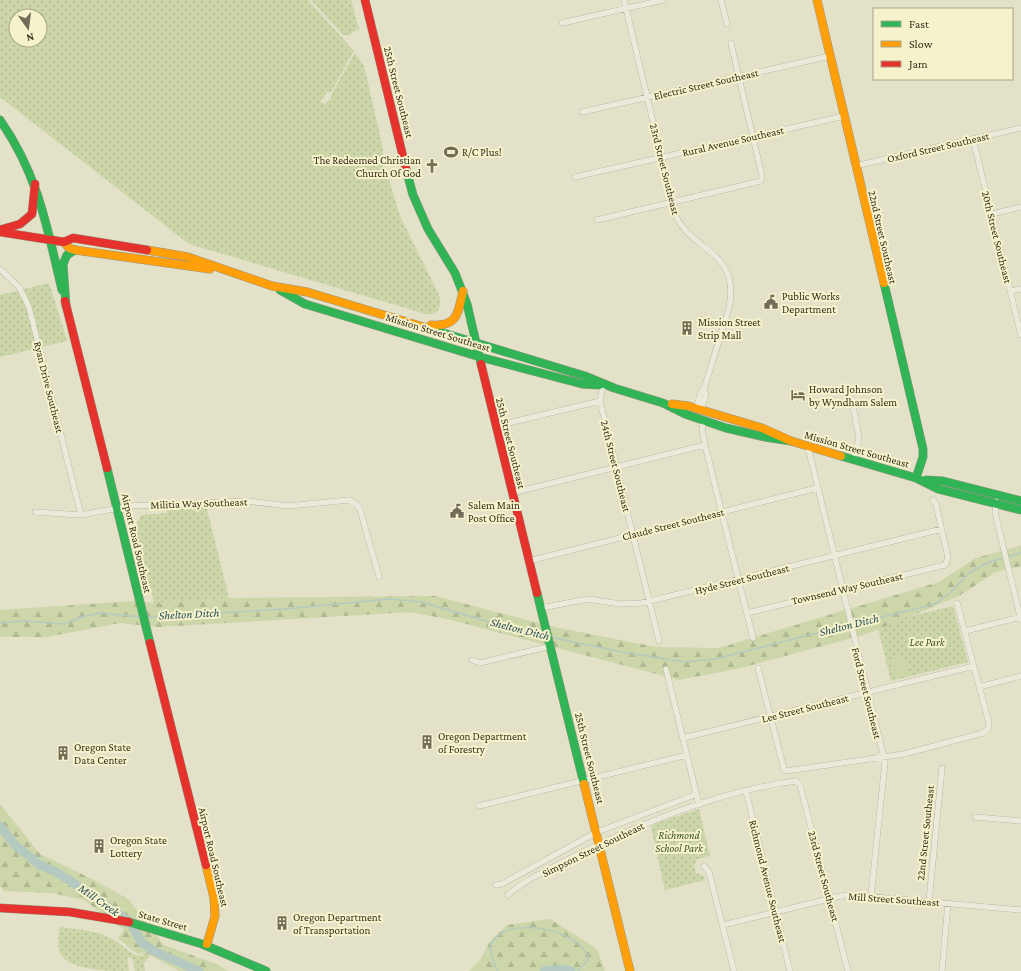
<svg xmlns="http://www.w3.org/2000/svg" width="1021" height="971" viewBox="0 0 1021 971" font-family="'Crimson Pro',serif">
	<defs>
		<pattern id="green-dots" width="8" height="8" patternUnits="userSpaceOnUse"><rect width="8" height="8" fill="#ccd6a9"/><path d="M2 2h.1M6 6h.1" fill="none" stroke="#b0b891" stroke-width="1.8" stroke-linecap="round"/></pattern>
		<pattern id="forest-firs" width="22" height="20" patternUnits="userSpaceOnUse"><rect width="22" height="20" fill="#ccd6a9"/><path d="M5 1l3.5 6h-7zM16 11l3.5 6h-7z" fill="#b0b891"/></pattern>
	</defs>
	<rect width="100%" height="100%" fill="#e3e1c8"/>
	<path fill="url(#green-dots)" fill-rule="evenodd" d="M0,0H308L354,51L331,92H327L320,102L325,104L331,98L332,93L355,53L364,66L382,144L384,163L400,216L439,295C442,306 439,316 426,314L189,244L0,97ZM16,16H40V40H16Z
		M311,0H351L358,26L360,28L349,35H343Z
		M49,283L67,341L0,357V295Z
		M206,505L229,598L154,603L135,528L141,515L167,513L166,509Z
		M953,606L968,662L891,681L877,624Z
		M699,809L710,856L697,859L694,866L696,873L704,876L705,880L665,890L651,827L654,824Z
		M62,927C79,930 100,931 114,940C123,945 136,962 146,953L150,956L144,963L145,971H135L132,957L127,958L129,971C112,971 68,971 60,953C57,945 59,936 59,928Z"/>
	<path fill="url(#forest-firs)" d="M1021,546V566L996,572L959,596L867,634L741,668L679,680L451,620L411,612L158,627L120,623L47,637H0V610L133,601L154,603L228,598L435,596L554,627L656,647L719,648L939,582L976,558Z
		M0,804L40,854L92,879L128,899L164,945L219,965L228,971H179L146,953L139,954L133,951L118,938L124,930L84,900L52,893L4,891L0,886Z
		M550,919L597,949L605,971H469L480,960L491,940L507,925Z"/>
	<path fill="#ccd6a9" d="M904,656L909,674L895,677L891,659Z"/>
	<g fill="none" stroke-linecap="round" stroke-linejoin="round">
		<path stroke="#b4cac0" stroke-width="1.5" d="M1007,557L1021,553
			M148,617L285,609L390,599L421,602L510,628L544,635
			M0,623L25,621L64,624L85,616L100,613L140,617
			M853,624L935,604L951,592L969,573L987,563L1003,558
			M550,637L622,652L685,662L715,659L849,625
			M498,971L494,964L490,948C499,911 587,930 588,960L578,971"/>
		<path stroke="#b4cac0" stroke-width="9" d="M0,826L15,845L40,865L54,871L69,880L124,918L133,927L141,942L154,951L199,971
			M544,971L560,969L571,971"/>
		<defs>
			<path id="street" d="M624,0L675,214C692,253 741,250 729,308L704,389L701,392L696,409
				M721,0L727,24
				M562,23L663,0
				M582,112L830,56
				M973,139L1021,335
				M855,166L1021,128
				M575,177L844,116
				M992,214L1021,207
				M597,220L761,181L762,176L731,43
				M0,269L19,287L29,307L81,515
				M1010,291L1021,289
				M603,385L600,401L659,641
				M852,399L859,439L853,459
				M701,410L706,395L704,389
				M704,420L702,429L705,445L753,638
				M496,426L600,401
				M808,447L885,762L871,896
				M512,493L705,445
				M996,501L995,513L1021,620
				M35,512L81,515L129,506L247,501L288,506L349,500L356,504L360,509L379,577
				M529,561L817,488
				M541,608L588,599L620,604L642,603L942,529
				M747,613L945,565L948,558L936,504L933,500
				M965,631L1021,617
				M472,660L480,663L551,646
				M758,668L784,769L786,771L904,754L983,733L988,729L989,723L957,603
				M666,669L699,805
				M979,687L1021,676
				M683,738L974,666
				M746,791L790,971
				M479,806L687,755
				M975,817L1021,821
				M704,866L709,872L734,971
				M496,885L502,884L597,832L697,794
				M508,895C524,880 546,871 565,861C634,826 719,791 796,781L800,785L848,971
				M929,901L942,768
				M723,925L841,896L852,895L1021,910
				M942,971L948,903"/>
			<path id="fast" d="M0,120C38,174 47,227 62,290
				M406,169L413,195L428,229L455,273L467,304L481,364
				M884,283L923,449V457L916,478
				M280,290L305,304L480,357L582,384L599,385
				M66,306L63,264L67,255L75,250
				M427,328L585,376L614,388L663,403L685,414L726,428L765,437L791,441
				M841,456L916,478L938,489L1021,510
				M107,468L150,643
				M926,480L943,481L1021,501
				M537,593L584,784
				M129,922L202,944L266,971"/>
			<path id="slow" d="M817,0L884,283
				M64,242L69,248L75,250L210,269
				M147,250L188,257L272,286L307,292L427,328
				M431,325C458,327 458,313 463,291
				M672,404L688,406L762,428L791,441L841,456
				M584,784L630,971
				M206,865L214,898L215,916L207,944"/>
			<path id="jam" d="M365,0L406,169
				M0,230L20,224L32,214L35,184
				M0,232L64,242L73,238L147,250
				M65,301L107,468
				M481,364L537,593
				M150,643L206,865
				M0,908L70,912L129,922"/>
		</defs>
		<use href="#street" stroke="#a8a492" stroke-width="6"/>
		<use href="#fast" stroke="#979382" stroke-width="9"/>
		<use href="#slow" stroke="#979382" stroke-width="9"/>
		<use href="#jam" stroke="#979382" stroke-width="9"/>
		<use href="#street" stroke="#ebeada" stroke-width="5.5"/>
		<use href="#fast" stroke="#30b455" stroke-width="8"/>
		<use href="#slow" stroke="#ff9f0a" stroke-width="8"/>
		<use href="#jam" stroke="#e5322d" stroke-width="8"/>
	</g>
	<defs>
		<symbol id="stadium-bare" viewBox="-9 -9 18 18"><path d="M0-5a6.5 5 0 1 0 0 10a6.5 5 0 1 0 0-10ZM-3.5-1.8h7v3.6h-7Z" fill="#736c58" stroke="#f6f3cc" stroke-width="2.5" paint-order="stroke"/></symbol>
		<symbol id="church-bare" viewBox="-9 -9 18 18"><path d="M-1.2-6h2.4v3.5h3.3v2.4h-3.3V6h-2.4V-.1h-3.3v-2.4h3.3Z" fill="#736c58" stroke="#f6f3cc" stroke-width="2.5" paint-order="stroke"/></symbol>
		<symbol id="civic-bare" viewBox="-9 -9 18 18"><path d="M-.6-6.5H3V-4.5H.6V-3L4-1V1h2V6H-6V1h2V-1L-.6-3ZM-1.2 2.5V6h2.4V2.5Z" fill="#736c58" stroke="#f6f3cc" stroke-width="2.5" paint-order="stroke"/></symbol>
		<symbol id="building-bare" viewBox="-9 -9 18 18"><path d="M-4-6H4V6H1V3H-1V6H-4ZM-2.5-4.3h1.7v1.8h-1.7ZM.8-4.3h1.7v1.8H.8ZM-2.5-1h1.7V.8h-1.7ZM.8-1h1.7V.8H.8Z" fill="#736c58" stroke="#f6f3cc" stroke-width="2.5" paint-order="stroke"/></symbol>
		<symbol id="hotel-bare" viewBox="-9 -9 18 18"><path d="M-6-4.5h1.5V1H6V5H4.5V3h-9V5H-6ZM-4 0a1.8 1.8 0 1 1 3.6 0ZM.5 0V-2.5h3Q6-2.5 6 0Z" fill="#736c58" stroke="#f6f3cc" stroke-width="2.5" paint-order="stroke"/></symbol>
	</defs>
	<g fill-rule="evenodd">
		<use href="#stadium-bare" x="441" y="142" width="20" height="20"/>
		<use href="#church-bare" x="422" y="156" width="20" height="20"/>
		<use href="#civic-bare" x="761" y="292" width="20" height="20"/>
		<use href="#building-bare" x="677" y="318" width="20" height="20"/>
		<use href="#hotel-bare" x="788" y="385" width="20" height="20"/>
		<use href="#civic-bare" x="447" y="501" width="20" height="20"/>
		<use href="#building-bare" x="417" y="732" width="20" height="20"/>
		<use href="#building-bare" x="53" y="743" width="20" height="20"/>
		<use href="#building-bare" x="89" y="836" width="20" height="20"/>
		<use href="#building-bare" x="272" y="913" width="20" height="20"/>
	</g>
	<g text-anchor="middle" dominant-baseline="central" stroke-width="4" stroke-linejoin="round" paint-order="stroke">
		<g font-size="11" fill="#362d1b" stroke="#f6f3cc">
			<text transform="translate(706 84) rotate(-13)">Electric Street Southeast</text>
			<text transform="translate(399 92) rotate(76)">25th Street Southeast</text>
			<text transform="translate(733 141) rotate(-13)">Rural Avenue Southeast</text>
			<text transform="translate(938 147) rotate(-13)">Oxford Street Southeast</text>
			<text transform="translate(665 169) rotate(76)">23rd Street Southeast</text>
			<text transform="translate(883 237) rotate(77)">22nd Street Southeast</text>
			<text transform="translate(997 237) rotate(76)">20th Street Southeast</text>
			<text transform="translate(438 332) rotate(17)">Mission Street Southeast</text>
			<text transform="translate(49 387) rotate(76)">Ryan Drive Southeast</text>
			<text transform="translate(511 443) rotate(76)">25th Street Southeast</text>
			<text transform="translate(857 449) rotate(16)">Mission Street Southeast</text>
			<text transform="translate(616 466) rotate(76)">24th Street Southeast</text>
			<text transform="translate(199 503) rotate(-2)">Militia Way Southeast</text>
			<text transform="translate(673 524) rotate(-14)">Claude Street Southeast</text>
			<text transform="translate(137 543) rotate(77)">Airport Road Southeast</text>
			<text transform="translate(742 579) rotate(-14)">Hyde Street Southeast</text>
			<text transform="translate(847 588) rotate(-13)">Townsend Way Southeast</text>
			<text transform="translate(867 693) rotate(76)">Ford Street Southeast</text>
			<text transform="translate(805 708) rotate(-14)">Lee Street Southeast</text>
			<text transform="translate(590 758) rotate(76)">25th Street Southeast</text>
			<text transform="translate(925 833) rotate(-84)">22nd Street Southeast</text>
			<text transform="translate(593 849) rotate(-26)">Simpson Street Southeast</text>
			<text transform="translate(214 857) rotate(77)">Airport Road Southeast</text>
			<text transform="translate(824 876) rotate(75)">23rd Street Southeast</text>
			<text transform="translate(768 881) rotate(76)">Richmond Avenue Southeast</text>
			<text transform="translate(894 899) rotate(4)">Mill Street Southeast</text>
			<text transform="translate(163 920) rotate(16)">State Street</text>
		</g>
		<g font-size="11" fill="#362d1b" stroke="#f6f3cc" text-anchor="start">
			<text x="462" y="152">R/C Plus!</text>
			<text x="421" y="160" text-anchor="end">The Redeemed Christian<tspan x="421" dy="13">Church Of God</tspan></text>
			<text x="782" y="296">Public Works<tspan x="782" dy="13">Department</tspan></text>
			<text x="698" y="322">Mission Street<tspan x="698" dy="13">Strip Mall</tspan></text>
			<text x="809" y="389">Howard Johnson<tspan x="809" dy="13">by Wyndham Salem</tspan></text>
			<text x="468" y="505">Salem Main<tspan x="468" dy="13">Post Office</tspan></text>
			<text x="438" y="736">Oregon Department<tspan x="438" dy="13">of Forestry</tspan></text>
			<text x="74" y="747">Oregon State<tspan x="74" dy="13">Data Center</tspan></text>
			<text x="110" y="840">Oregon State<tspan x="110" dy="13">Lottery</tspan></text>
			<text x="293" y="917">Oregon Department<tspan x="293" dy="13">of Transportation</tspan></text>
		</g>
		<g font-size="11" font-style="italic" fill="#3c5320" stroke="#f6f3cc">
			<text x="927" y="642">Lee Park</text>
			<text x="679" y="835">Richmond<tspan x="679" dy="13">School Park</tspan></text>
		</g>
		<g font-size="12" font-style="italic" fill="#295056" stroke="#f6f3cc">
			<text transform="translate(189 614) rotate(-3)">Shelton Ditch</text>
			<text transform="translate(849 625) rotate(-14)">Shelton Ditch</text>
			<text transform="translate(520 629) rotate(14)">Shelton Ditch</text>
			<text transform="translate(99 900) rotate(35)">Mill Creek</text>
		</g>
	</g>
	<rect x="873" y="8" width="140" height="72" fill="#f6f3cc" stroke="#a9a485"/>
	<rect x="881" y="21" width="20" height="6" fill="#30b455" stroke="#a9a485"/>
	<text x="909" y="28" font-size="12" fill="#362d1b">Fast</text>
	<rect x="881" y="41" width="20" height="6" fill="#ff9f0a" stroke="#a9a485"/>
	<text x="909" y="48" font-size="12" fill="#362d1b">Slow</text>
	<rect x="881" y="61" width="20" height="6" fill="#e5322d" stroke="#a9a485"/>
	<text x="909" y="68" font-size="12" fill="#362d1b">Jam</text>
	<g transform="translate(28 28) rotate(166)"><circle r="19" fill="#f6f3cc" stroke="#a9a485"/>
	<path d="M0-3L7 15L0 10L-7 15Z" fill="#736c58"/>
	<text y="-6" font-size="11" font-weight="bold" text-anchor="middle" fill="#362d1b">N</text>
	</g>
</svg>
